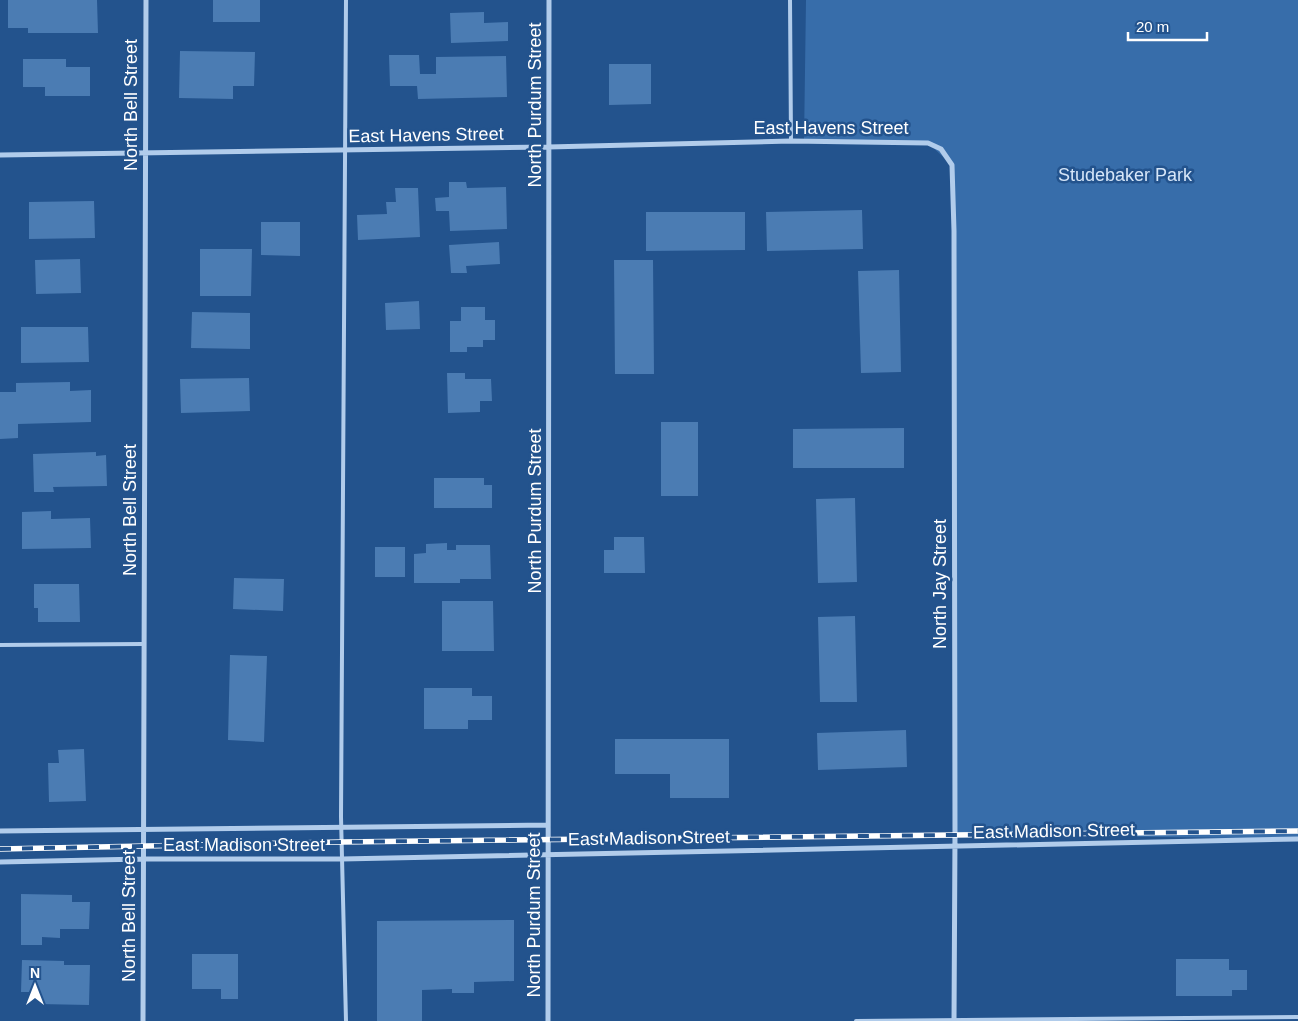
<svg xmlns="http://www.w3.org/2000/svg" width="1298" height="1021" viewBox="0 0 1298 1021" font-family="Arial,sans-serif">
	<rect width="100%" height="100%" fill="#23538d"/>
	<path fill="#376daa" d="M806,0H1298V839L955,834L952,165L928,143L804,141Z"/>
	<path fill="#4b7cb3" d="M8,0H97L98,33H28V28H8Z
		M213,0H260V22H213Z
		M484,12V23L508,22V41L451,43L450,13Z
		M180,51L255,52L254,86H233V99L179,98Z
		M389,55H419L420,74H436V57L506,56L507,97L418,99L417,86H390Z
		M23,59H66V67H90V96H45V87H23Z
		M609,64H651V104L609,105Z
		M449,182H466L467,188L506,187L507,229L450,231L449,211H436L435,198L449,197Z
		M395,188H418L420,237L358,240L357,215L387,214L386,202H396Z
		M94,201L95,238L29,239V202Z
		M862,210L863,249L767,251L766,212Z
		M646,212H745V250L646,251Z
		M261,222H300V256L261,255Z
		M499,242L500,264L466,266L467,273H451L449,245Z
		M200,249H252L251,296H200Z
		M80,259L81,293L36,294L35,260Z
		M614,260H653L654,374H615Z
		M899,270L901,372L861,373L858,271Z
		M419,301L420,329L386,330L385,303Z
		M461,307H485V320H495V340H483V347H467V352H450V321H461Z
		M192,312L250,313V349L191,348Z
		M21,327H88L89,362L21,363Z
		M447,373H465V379H491L492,401H480V412L448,413Z
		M249,378L250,411L181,413L180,379Z
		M70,382V391L91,390V422L18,424V438L0,439V392H16V383Z
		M661,422H698V496H661Z
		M904,428V468H793V429Z
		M96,452V456L106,455L107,486L53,487L54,492H34L33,454Z
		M434,478H484V485H492V508H434Z
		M855,498L857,582L818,583L816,499Z
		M51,511V519L90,518L91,548L22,549V512Z
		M614,537H644L645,573H604V550H614Z
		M447,543V550H456V545H490L491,579H460V583H414V554L426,553V544Z
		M375,547H405V577H375Z
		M234,578L284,579L283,611L233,609Z
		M34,584H79L80,622H38V608H34Z
		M442,601H493L494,651H442Z
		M855,616L857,702H820L818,617Z
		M230,655L267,656L264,742L228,740Z
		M424,688H472V696H492V720H468V729H424Z
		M906,730L907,767L818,770L817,733Z
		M615,739H729V798H670V774H615Z
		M84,749L86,801L49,802L48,763H59L58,750Z
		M21,894L72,895V902H90L89,929H60V938L42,937V945H21Z
		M514,920V981L474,982V993H452V989L422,990V1021H377V921Z
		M192,954H238V999H221V989H192Z
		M1176,959H1229V970H1247V990H1232V996H1176Z
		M22,960L64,961V965H90L89,1005L39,1004L40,992H21Z"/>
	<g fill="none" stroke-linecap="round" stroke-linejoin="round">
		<path stroke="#b1cceb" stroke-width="4" d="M790,0L791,141
			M0,645L143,644
			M346,1021L341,817L346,0
			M856,1021L1298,1017"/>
		<path stroke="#b1cceb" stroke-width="5" d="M0,155L548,147L791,141L928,143L941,149L952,165L954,231L955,834L954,1021
			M0,831L548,825
			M0,862L143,859H342L1298,839
			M143,1021L146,0
			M548,1021L549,0"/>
		<defs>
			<path id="rail" d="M0,849L341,842L1298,831"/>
		</defs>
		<use href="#rail" stroke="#fff" stroke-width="5.5"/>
		<use href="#rail" stroke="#23538d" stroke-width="4" stroke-dasharray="11" stroke-linecap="butt"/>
	</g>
	<g text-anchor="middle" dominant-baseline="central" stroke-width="5" stroke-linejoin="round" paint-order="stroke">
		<g font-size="18" fill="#fff" stroke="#23538d">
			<text transform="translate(131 105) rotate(-90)">North Bell Street</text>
			<text transform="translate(535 105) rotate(-90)">North Purdum Street</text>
			<text x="831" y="128">East Havens Street</text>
			<text transform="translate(426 135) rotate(-1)">East Havens Street</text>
			<text transform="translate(130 510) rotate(-90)">North Bell Street</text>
			<text transform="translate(535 511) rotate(-90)">North Purdum Street</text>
			<text transform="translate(940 584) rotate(-90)">North Jay Street</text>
			<text transform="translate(1054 831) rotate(-1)">East Madison Street</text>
			<text transform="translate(649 838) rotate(-1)">East Madison Street</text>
			<text x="244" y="845">East Madison Street</text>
			<text transform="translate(534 915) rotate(-90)">North Purdum Street</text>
			<text transform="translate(129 916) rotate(-90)">North Bell Street</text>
		</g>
		<g font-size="18" fill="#d6e6f8" stroke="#23538d">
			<text x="1125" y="175">Studebaker Park</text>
		</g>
	</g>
	<g transform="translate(35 986)" stroke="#23538d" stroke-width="4" paint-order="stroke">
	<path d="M0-4L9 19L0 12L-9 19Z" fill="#ffffff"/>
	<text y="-8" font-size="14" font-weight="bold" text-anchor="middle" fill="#ffffff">N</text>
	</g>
	<path d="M1128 32v8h79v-8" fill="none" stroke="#ffffff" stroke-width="2.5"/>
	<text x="1136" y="32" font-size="15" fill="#ffffff" stroke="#23538d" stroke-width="4" paint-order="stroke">20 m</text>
</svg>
